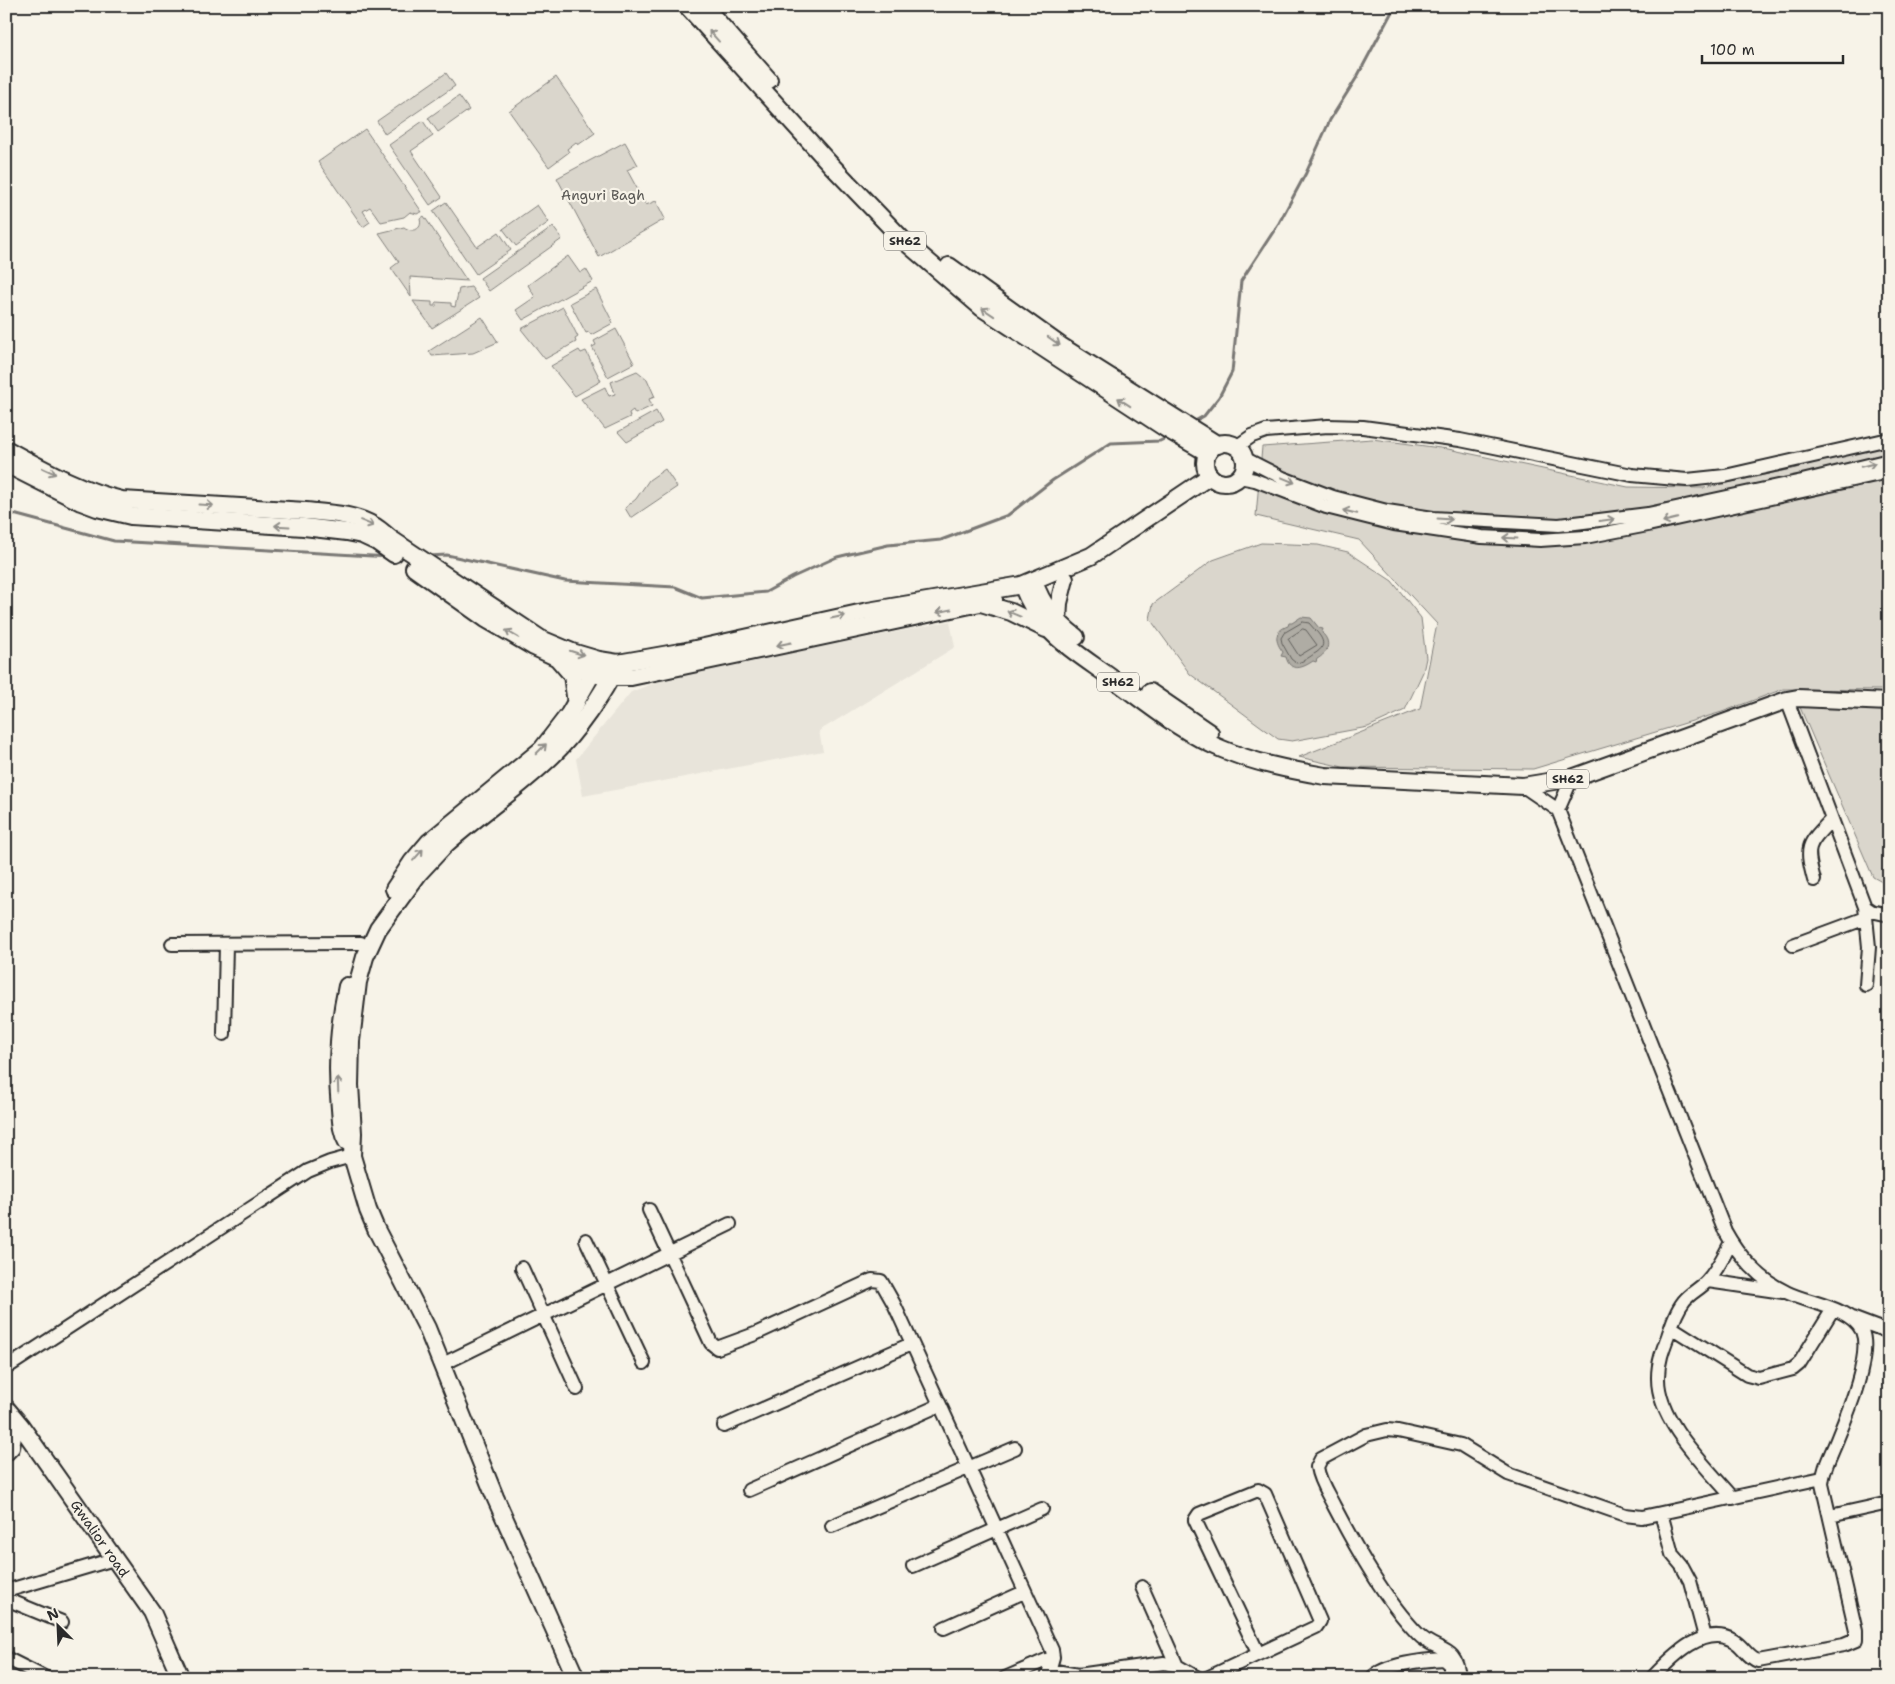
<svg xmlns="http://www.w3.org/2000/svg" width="1895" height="1684" viewBox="0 0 1895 1684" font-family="'Shantell Sans',sans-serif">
	<rect width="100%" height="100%" fill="#f7f3e8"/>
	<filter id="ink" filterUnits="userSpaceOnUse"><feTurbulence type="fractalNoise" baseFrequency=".02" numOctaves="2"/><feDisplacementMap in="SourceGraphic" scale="10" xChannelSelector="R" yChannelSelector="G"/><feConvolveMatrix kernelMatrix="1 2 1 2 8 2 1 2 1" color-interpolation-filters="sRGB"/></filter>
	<g filter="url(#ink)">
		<path fill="#e8e4da" d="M950,621L955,647L819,731L823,751L583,796L576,759L631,692L667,678Z"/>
		<path fill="#dad6cc" stroke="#82807c" d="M446,73L455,86L385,134L377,121Z
			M556,77L595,133L578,145L576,142L567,149L569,152L549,167L509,111Z
			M459,96L469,110L438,132L428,118Z
			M423,121L433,136L411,151L442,197L430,205L389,145Z
			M365,129L422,212H421L417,214L410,212L404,217L381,222L370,207L363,211L370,222L363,227L318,162Z
			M625,142L638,165L627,170L646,205L656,201L665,219L599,257L557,178Z
			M446,202L477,247L499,232L511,250L476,274L433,211Z
			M537,205L549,222L516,246L503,229Z
			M424,216L467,281L410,277L411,297L391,268L399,262L379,233L404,227C412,233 423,230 420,219Z
			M553,227L562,239L489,291L480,278Z
			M568,256L580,273L586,269L593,281L523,320L516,310L535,297L528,285Z
			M471,287L479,298L432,328L413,301L432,302V306H436V302L451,303V306L455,307L459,289Z
			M596,289L613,323L591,335L589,332L586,333L570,303Z
			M563,307L578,337L575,339L576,342L545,359L521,329Z
			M482,317L498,342L473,353L432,356L429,351Z
			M616,329L634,363L608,377L592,347L596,345L594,341Z
			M579,350L581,353L586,351L601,381L575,396L551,366Z
			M637,371L647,379L655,397L649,399L652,406L635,414L633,410L629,413L630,417L605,429L581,399L605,387L609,396L615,394L611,382Z
			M656,411L662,422L627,442L618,432Z
			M1372,439L1448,449L1628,487L1704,488L1796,468L1889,442V690L1783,689L1722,712L1533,769L1343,767L1299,757L1420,709L1437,624L1359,540L1256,516L1262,447Z
			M665,469L677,487L631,518L625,508L636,499L649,480Z
			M1261,543L1318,545L1348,552L1392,581L1421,618L1426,658L1423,672L1405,710L1368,727L1292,741L1278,739L1190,674L1150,619L1153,604L1213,560Z
			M1799,705L1889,708V886L1873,877Z"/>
		<path fill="#afaca4" stroke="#7a7874" d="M1301,617L1311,618L1319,628L1323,629L1322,633C1332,642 1328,653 1317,659L1316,662L1313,661C1303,668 1290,673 1286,657L1281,656L1283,652C1275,642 1273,631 1288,626L1289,623H1292Z"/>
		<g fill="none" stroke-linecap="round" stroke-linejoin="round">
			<path stroke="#605f5b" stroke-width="1" d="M1303,622L1309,623C1318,634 1332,644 1314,654C1308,658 1303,662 1296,663L1291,659L1282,643L1281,638L1284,633Z
				M1303,629L1306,630L1317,645L1299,656L1288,639Z"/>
			<path stroke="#7a7874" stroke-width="3" d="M1193,422L1204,416L1219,397L1232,372L1241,281L1279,223L1306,173L1330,120L1357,77L1395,6
				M6,512L114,541L389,557
				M428,556L447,555L565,581L675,587L702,598L766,592L793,577L837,557L888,545L941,540L1008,515L1053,480L1111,443L1160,441L1168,437"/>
			<defs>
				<path id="minor" d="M1236,447L1252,436L1266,431L1328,426L1363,427L1460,440L1632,475L1687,480L1725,476L1889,439
					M1244,458L1283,478L1333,497L1387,511L1433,518L1559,525L1648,514L1802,481L1889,460
					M1239,477L1255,480L1326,507L1394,524L1482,537L1540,540L1585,537L1648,525L1889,472
					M1787,700L1865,907L1871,911L1889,915
					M1523,786L1558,810L1725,1231C1738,1255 1760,1280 1786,1292C1807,1303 1851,1307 1862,1331C1872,1355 1848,1413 1838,1437C1832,1453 1823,1467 1822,1484L1856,1631V1640L1844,1645L1758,1661C1748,1658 1743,1646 1734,1641C1704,1623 1672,1657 1652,1678
					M1558,810L1572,778
					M1814,880C1805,846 1807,845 1831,820
					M1865,907L1869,947L1866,985
					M172,944L361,943
					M1793,945L1866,918
					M224,1034L226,944
					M649,1210L711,1343L717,1348L755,1334L872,1280L881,1281L894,1304L1052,1650L1053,1657L1047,1678
					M586,1240L644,1363
					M1731,1242C1724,1256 1717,1270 1707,1281C1700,1289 1690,1293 1684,1301C1676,1311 1672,1324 1668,1336C1663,1349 1658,1362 1658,1377C1657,1421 1706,1466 1733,1498
					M522,1268L577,1389
					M1708,1281L1783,1292
					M1852,1318L1889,1332
					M1671,1327L1747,1375L1759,1378L1793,1369L1799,1364L1833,1309
					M441,1365L730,1224
					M6,1368L308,1171L330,1162L352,1156
					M724,1426L911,1344
					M6,1455L13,1448L15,1436L21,1426
					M749,1490L940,1405
					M1661,1513L1672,1554L1682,1566L1690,1581L1705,1637
					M1830,1516L1889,1503
					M832,1526L1015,1448
					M913,1566L1042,1509
					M1142,1587L1177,1666
					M6,1591L114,1559
					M6,1599L62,1622
					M944,1628L1024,1592
					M6,1658L46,1678
					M1050,1670L1078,1675L1164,1663L1177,1666L1198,1678
					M1005,1678L1053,1657
					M1207,1678L1316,1627L1320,1621L1265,1494L1258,1490L1199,1514L1195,1520L1258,1653
					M1372,1678C1384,1664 1425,1660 1443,1659L1450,1665V1678
					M1459,1678C1457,1643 1437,1654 1418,1634C1385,1600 1356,1548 1334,1506C1328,1494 1319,1481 1317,1467L1321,1459L1366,1435L1387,1430L1398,1431L1461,1445L1508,1474L1625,1515L1642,1517L1661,1513L1822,1478"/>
				<g id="major">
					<path d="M687,6L831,165L902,239L982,308L1165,428L1208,453"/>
					<path d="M704,6L769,80"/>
					<path d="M949,266L1061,346L1218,445"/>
					<circle cx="1225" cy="463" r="20"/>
					<path d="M6,449C43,469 81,491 122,500L306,511C328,513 356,514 376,527C381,530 386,535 391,539L541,639L572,652L599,660L618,663L686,651L868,611L1022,585L1091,556L1210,476"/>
					<path d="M6,464L81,502L97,508L131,516L304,527L347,532L362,535L377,542L394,554"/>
					<path d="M414,568L486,619L534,647L592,674L611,677H631L994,600"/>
					<path d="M1034,581C1042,606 1056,621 1076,637"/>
					<path d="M1022,585C1028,600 1036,615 1047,627C1062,645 1094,665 1113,679C1148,704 1182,733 1222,749C1255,763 1290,770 1325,776L1523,786L1572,778L1787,700L1798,698L1889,702"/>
					<path d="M981,603L1011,612L1046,629"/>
					<path d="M1058,623L1059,603L1065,579"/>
					<path d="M559,660L572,675L576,703"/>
					<path d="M1150,692L1210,733"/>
					<path d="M394,889L412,862L429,842L542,749L569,714L597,665"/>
					<path d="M347,986C338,1027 336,1068 340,1109C341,1121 341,1132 347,1142"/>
					<path id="s1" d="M6,1408L21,1426L152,1612L181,1678"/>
					<path d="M576,1678L495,1497L427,1328L376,1229L368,1210L352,1156L353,1133L350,1085L351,1041L358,982L365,957L378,929L419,873L446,844C481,813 519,788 552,756C576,733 604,693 618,663"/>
				</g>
			</defs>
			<use href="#minor" stroke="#2b2b2b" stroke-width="16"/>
			<use href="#major" stroke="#2b2b2b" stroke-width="20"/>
			<use href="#minor" stroke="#f7f3e8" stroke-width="12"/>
			<use href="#major" stroke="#f7f3e8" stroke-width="16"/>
		</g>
		<defs><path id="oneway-shaft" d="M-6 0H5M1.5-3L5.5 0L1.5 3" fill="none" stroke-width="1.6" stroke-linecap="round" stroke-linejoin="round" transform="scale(1.25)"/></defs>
		<g stroke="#918f8a">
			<use href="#oneway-shaft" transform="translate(714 36) rotate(-132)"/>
			<use href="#oneway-shaft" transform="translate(988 312) rotate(-146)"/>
			<use href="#oneway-shaft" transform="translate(1054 341) rotate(35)"/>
			<use href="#oneway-shaft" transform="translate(1124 402) rotate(-147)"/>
			<use href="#oneway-shaft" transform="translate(1868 465) rotate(-14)"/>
			<use href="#oneway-shaft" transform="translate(49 471) rotate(25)"/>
			<use href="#oneway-shaft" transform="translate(1288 480) rotate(22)"/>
			<use href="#oneway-shaft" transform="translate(206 505) rotate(3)"/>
			<use href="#oneway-shaft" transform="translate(1350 512) rotate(-166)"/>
			<use href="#oneway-shaft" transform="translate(1445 519) rotate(4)"/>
			<use href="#oneway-shaft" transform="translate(1607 520) rotate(-8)"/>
			<use href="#oneway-shaft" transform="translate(1670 520) rotate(167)"/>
			<use href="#oneway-shaft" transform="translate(367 523) rotate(22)"/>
			<use href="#oneway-shaft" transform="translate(282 526) rotate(-177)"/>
			<use href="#oneway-shaft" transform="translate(1510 538) rotate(-177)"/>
			<use href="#oneway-shaft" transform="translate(944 611) rotate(168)"/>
			<use href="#oneway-shaft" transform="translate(1014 614) rotate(-158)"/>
			<use href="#oneway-shaft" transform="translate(838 617) rotate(-12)"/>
			<use href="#oneway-shaft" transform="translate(512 634) rotate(-150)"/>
			<use href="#oneway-shaft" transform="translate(784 644) rotate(168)"/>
			<use href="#oneway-shaft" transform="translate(577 653) rotate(18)"/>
			<use href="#oneway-shaft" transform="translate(541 749) rotate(-45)"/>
			<use href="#oneway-shaft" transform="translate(418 855) rotate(-49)"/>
			<use href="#oneway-shaft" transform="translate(338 1085) rotate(-92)"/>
		</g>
	</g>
	<g text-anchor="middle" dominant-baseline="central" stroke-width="4.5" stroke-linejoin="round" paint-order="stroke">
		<g fill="#f7f3e8" stroke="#686764" stroke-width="1">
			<rect x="884" y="231.5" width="42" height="19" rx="4"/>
			<rect x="1097" y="672.5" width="42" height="19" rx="4"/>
			<rect x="1547" y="769.5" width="42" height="19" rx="4"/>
		</g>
		<g font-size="12" font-weight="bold" fill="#2b2b2b">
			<text x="905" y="241">SH62</text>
			<text x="1118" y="682">SH62</text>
			<text x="1568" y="779">SH62</text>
		</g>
		<g font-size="14" fill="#575653" stroke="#f7f3e8">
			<text x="603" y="195">Anguri Bagh</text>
		</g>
		<g font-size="14" fill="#2b2b2b" stroke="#f7f3e8">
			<text stroke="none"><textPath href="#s1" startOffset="161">Gwalior road</textPath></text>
		</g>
	</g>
	<rect width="1895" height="1684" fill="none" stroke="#f7f3e8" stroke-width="25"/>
	<rect x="12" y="12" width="1870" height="1659" fill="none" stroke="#2b2b2b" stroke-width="2" filter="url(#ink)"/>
	<g transform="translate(58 1626) rotate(336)" stroke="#f7f3e8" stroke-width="4" paint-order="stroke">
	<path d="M0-4L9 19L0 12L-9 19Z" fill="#2b2b2b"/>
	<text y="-8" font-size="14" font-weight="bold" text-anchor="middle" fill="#2b2b2b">N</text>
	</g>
	<path d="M1702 55v8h141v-8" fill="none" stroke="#2b2b2b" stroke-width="2.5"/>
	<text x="1710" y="55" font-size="15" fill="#2b2b2b" stroke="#f7f3e8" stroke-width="4" paint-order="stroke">100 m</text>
</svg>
